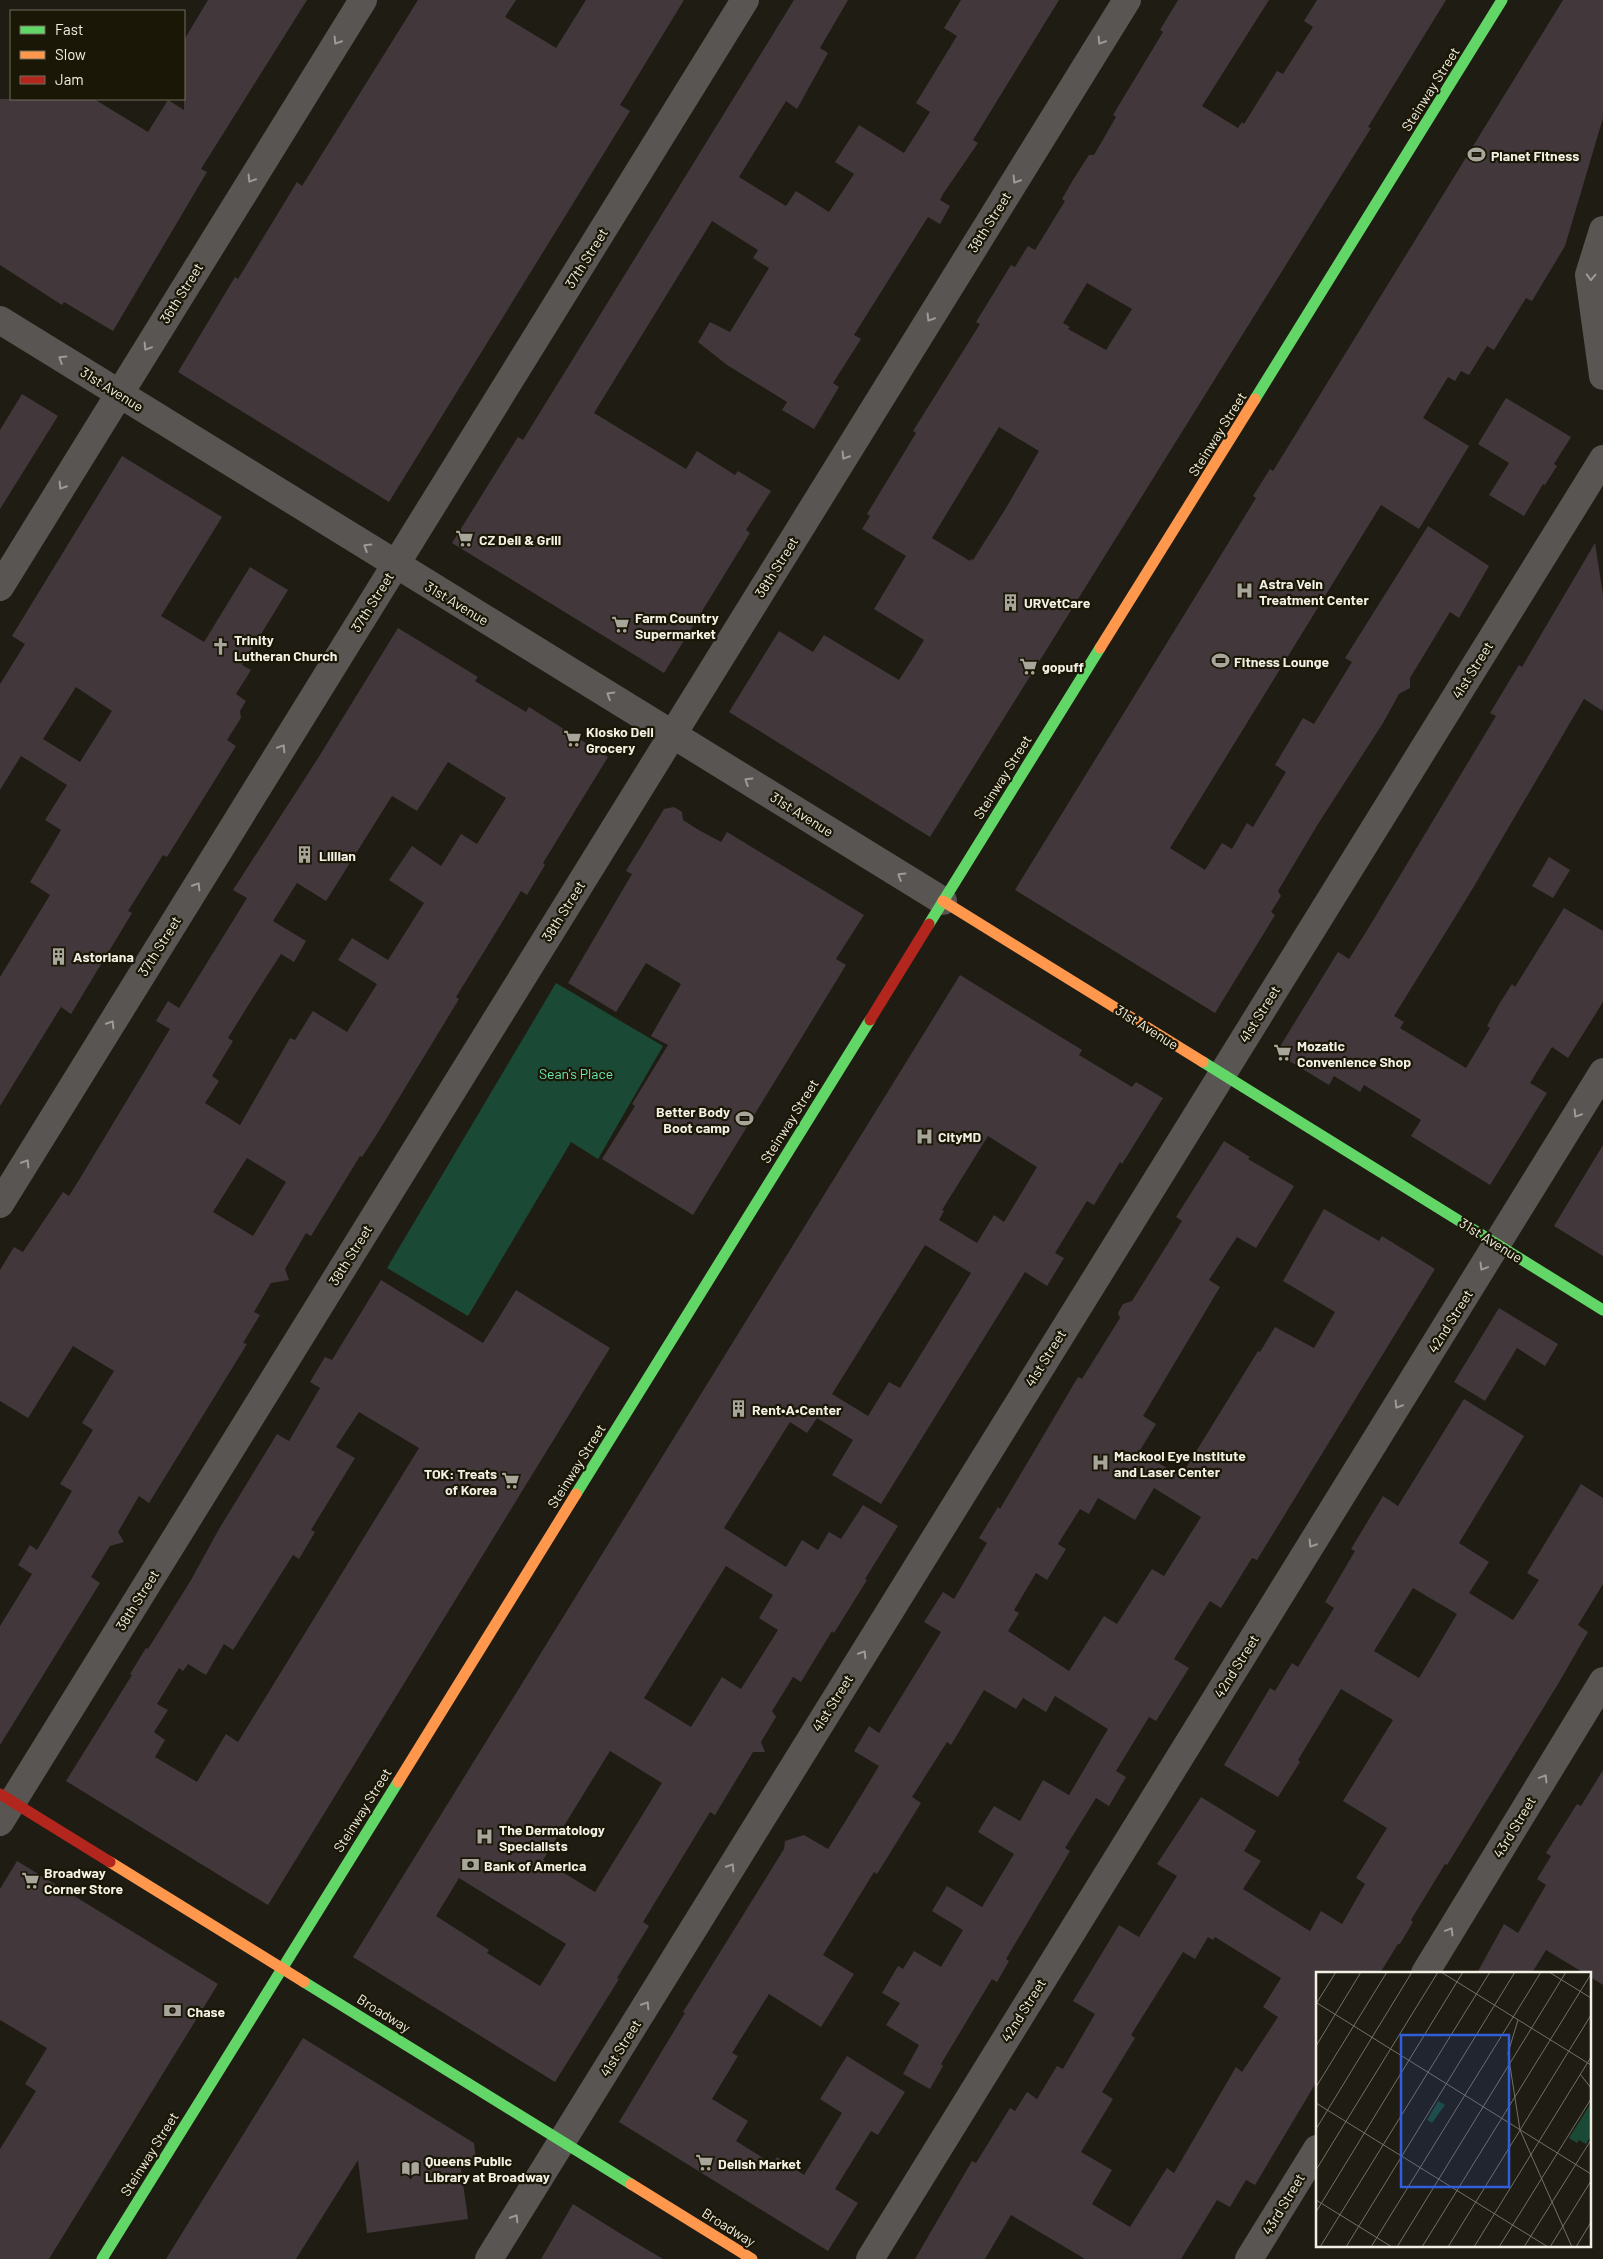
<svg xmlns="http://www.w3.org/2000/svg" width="1603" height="2259" viewBox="0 0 1603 2259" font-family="Barlow,sans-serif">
	<rect width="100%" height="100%" fill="#1f1c13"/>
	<path fill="#1a4a36" d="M556,983L663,1046L598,1159L571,1142L468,1316L387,1268Z"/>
	<path fill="#42383c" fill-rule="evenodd" d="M208,0H307L201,169L207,172L113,331L64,302L62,305L0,265V99H94L148,132L168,100L184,110V40Z
		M418,0H516L505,17L556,48L586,0H684L620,105L630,111L389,502L178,372L235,277L238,279L297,182L302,186Z
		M794,0H848L820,48L828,53L797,109L786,101L739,177L786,206L796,191L829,212L854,174L835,162L859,125L904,153L930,112L916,103L957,36L944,28L961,0H1059L973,140L978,143L943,194L940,200L950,206L940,224L928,217L854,335L861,339L833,383L839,387L814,429L782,410L787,402L727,365L698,342L710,322L730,332L769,268L753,258L758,250L712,221L594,413L686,469L697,451L735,475L738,471L771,491L746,530L750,533L664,673L452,543L518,437L523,440Z
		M1178,0H1269L1202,106L1238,128L1242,122L1244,124L1277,71L1283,74L1313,27L1304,21L1317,0H1446L1368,127L1371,128L930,837L729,712L779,631L813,652L824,635L899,680L913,658L924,640L874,609L906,556L862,529L870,516L867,514L916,433L913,431L980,324L976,322L1011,265L1015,267L1028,246L1035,250L1065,201L1062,199L1073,180L1089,155H1094L1116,117L1113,115L1163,32L1160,30ZM1087,283L1132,309L1106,350L1068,329L1070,327L1063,323ZM999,427L1039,451L1006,508L973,560L971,559L970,561L932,538Z
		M1563,0H1603V118L1565,246L1532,301L1526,298L1494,350L1487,346L1469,375L1461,371L1455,381L1448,377L1423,418L1469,446L1419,529L1381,505L1170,848L1205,870L1222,843L1232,849L1247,823L1253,827L1286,772L1275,765L1303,718L1314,724L1352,662L1345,658L1428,526L1489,566L1459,618L1450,612L1410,678V688L1399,694L1383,723L1318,824L1278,891L1281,896L1271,912L1275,915L1215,1013L1015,890L1256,498L1253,496L1270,469L1273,471Z
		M22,394L58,416L0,509V430Z
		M1506,398L1571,437L1554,464L1557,466L1545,485L1543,484L1524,516L1489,495L1509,463L1478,444Z
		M122,456L222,517L161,616L204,642L250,567L288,590L242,665L251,670L236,694L246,701L240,711L241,718L227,740L236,746L167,857L163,855L128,911L132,913L71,1014L61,1007L0,1106V977L50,895L30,882L61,830L45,820L67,785L21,756L0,790V684L25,644L12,636ZM76,687L112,711L80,762L43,739Z
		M1595,543L1603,595V711L1584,699L1473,888L1394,1016L1404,1022L1400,1028L1466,1068L1490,1028L1487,1026L1498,1006L1512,984L1515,987L1564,908L1603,931V1002L1568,1058L1552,1047L1530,1083L1547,1093L1490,1185L1411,1136L1421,1120L1364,1085L1360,1092L1334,1076L1329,1085L1276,1053L1338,952L1349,959L1366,932L1496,716L1490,713L1519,665L1522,667Z
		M398,628L478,677L475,681L526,712L529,707L608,757L543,863L545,865L527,895L521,891L490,942L456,997L459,999L377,1134L362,1157L360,1156L311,1236L306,1233L285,1269L289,1280L271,1283L254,1312L260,1315L243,1343L247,1344L149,1503L139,1496L118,1532L124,1542L110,1546L91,1577L100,1583L0,1745V1626L32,1574L18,1565L30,1545L37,1550L72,1491L60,1484L93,1430L82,1423L114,1371L73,1346L28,1418L0,1401V1270L14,1247L23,1252L63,1192L69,1196L82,1175L170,1029L156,1021L168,1001L179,1008L231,924L247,898L233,890L320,755ZM448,762L506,798L477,844L461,834L441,866L412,846L389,880L424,903L388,960L352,938L338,960L377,984L347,1032L313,1011L295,1040L290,1038L240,1125L205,1103L219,1081L212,1076L233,1041L228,1038L254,996L281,954L294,962L306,941L273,921L297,883L326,901L392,796L417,811ZM247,1158L286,1182L253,1236L213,1212Z
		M674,807L682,812L683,820L697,829L721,842L727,832L864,915L836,959L846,965L693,1215L602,1159L635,1106L632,1104L668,1045L651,1036L681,984L646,963L616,1012L568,983L632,874L626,871L664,809Z
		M1549,857L1570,870L1553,898L1532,886Z
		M960,975L1082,1050L1079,1055L1132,1087L1136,1082L1163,1098L1122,1164L1120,1162L1094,1205L1087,1201L1055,1253L1064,1258L1047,1286L1025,1272L881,1504L832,1475L853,1440L817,1418L807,1433L790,1422L724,1528L786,1567L802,1540L818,1550L829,1532L841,1539L863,1505L898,1526L865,1579L867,1580L834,1633L832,1631L801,1682L793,1677L772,1711L776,1717L761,1742L765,1752H753L715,1815L710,1812L643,1922L649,1926L617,1978L619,1979L555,2082L353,1957ZM988,1136L1037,1167L1004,1222L994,1215L977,1243L939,1220L944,1211L942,1210ZM925,1245L971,1273L900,1388L889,1382L868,1416L832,1394ZM726,1566L773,1595L759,1618L778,1630L741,1689L722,1677L691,1727L644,1698ZM610,1751L662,1783L595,1892L543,1860ZM459,1878L566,1944L540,1986L487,1953L489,1950L436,1916Z
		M1224,1141L1250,1157L1248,1159L1294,1186L1256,1248L1237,1237L1209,1280L1220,1287L1143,1416L1156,1424L1139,1452L1181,1476L1258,1351L1260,1352L1275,1327L1314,1348L1335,1312L1283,1281L1324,1209L1379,1241L1382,1236L1435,1269L1257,1560L1252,1558L1221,1608L1210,1601L1174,1659L1189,1668L1156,1721L1149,1717L1116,1771L1126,1777L1109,1806L1096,1798L1065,1848L1070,1851L1006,1959L1009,1961L997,1982L992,1979L941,2064L943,2066L930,2089L903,2074L919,2045L886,2025L900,2003L882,1993L898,1966L903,1969L914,1951L941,1967L963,1930L932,1911L947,1886L982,1907L1014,1854L978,1832L994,1806L1020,1821L1043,1780L1069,1795L1108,1729L1055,1696L1046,1712L1023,1698L1016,1709L984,1690L951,1745L947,1742L912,1797L921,1803L877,1874L874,1872L823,1955L854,1974L821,2027L769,1994L732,2053L738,2056L712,2099L748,2121L736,2141L773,2164L777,2157L804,2175L842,2113L820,2099L847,2056L905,2092L878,2135L871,2131L835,2189L858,2203L828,2251L619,2122L685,2013L683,2012L784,1849L785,1841L804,1835L828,1849L845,1822L879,1766L854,1751L869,1726L879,1733L941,1632L924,1622L943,1592L954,1599L987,1543L979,1538L998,1507L1000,1509L1078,1377L1082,1379L1120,1318L1118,1313L1123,1304L1132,1301L1182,1221L1176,1217ZM1154,1488L1201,1517L1164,1576L1152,1569L1117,1624L1104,1616L1069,1671L1008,1631L1019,1613L1014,1610L1036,1573L1047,1580L1066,1549L1058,1544L1080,1509L1089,1514L1098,1498L1135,1520Z
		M1603,1145V1256L1554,1226Z
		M381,1280L483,1343L516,1290L610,1348L268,1905L66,1781L132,1675L130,1674L146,1648L148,1649L191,1580L219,1529L277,1434L289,1441L320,1388L310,1382L325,1357L332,1360ZM359,1412L419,1448L238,1742L226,1734L197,1782L155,1757L165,1740L154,1732L168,1710L157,1704L179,1668L183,1671L188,1664L206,1675L224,1644L233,1650L293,1555L299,1559L315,1532L311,1530L355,1458L336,1447Z
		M1499,1308L1558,1344L1545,1366L1517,1348L1485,1401L1454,1382Z
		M1464,1399L1524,1436L1459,1543L1489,1562L1469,1593L1513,1620L1539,1580L1527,1573L1581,1484L1603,1498V1584L1578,1625L1588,1632L1558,1684L1447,1865L1445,1864L1411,1920L1413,1922L1400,1944H1398L1380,1973H1317V2081L1255,2185L1246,2180L1230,2207L1217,2200L1181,2259H1085L1011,2215L985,2259H915L972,2161L976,2163L1010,2108L1015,2111L1027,2092L1037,2099L1057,2066L1063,2069L1095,2014L1073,2001L1119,1925L1139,1937L1177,1876L1157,1864L1201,1797L1256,1831L1244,1851L1261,1861L1243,1889L1310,1931L1321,1911L1342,1924L1365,1884L1356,1878L1387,1828L1343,1801L1393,1720L1341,1689L1298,1760L1300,1762L1278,1797L1224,1765L1270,1688L1275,1691L1292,1663L1298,1667L1334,1608L1325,1602L1355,1551L1351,1549L1383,1496L1398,1506ZM1413,1588L1457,1614L1419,1678L1374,1651ZM1208,1937L1213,1940L1215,1937L1281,1978L1263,2007L1278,2017L1242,2072L1236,2067L1174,2173L1167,2168L1130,2227L1092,2204L1112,2170L1081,2152L1113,2099L1102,2092L1135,2038L1131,2035L1183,1952L1195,1959Z
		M1603,1770V1985L1589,1976V1973H1584L1546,1950L1532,1973H1477L1504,1924L1518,1933L1546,1885L1537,1879L1551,1856L1546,1853L1577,1804L1581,1806Z
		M17,1861L218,1984L49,2259H0V2149L36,2091L25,2084L47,2048L0,2020V1889Z
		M303,2038L474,2143L476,2160L460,2163L468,2219L367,2233L358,2160L296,2259H166Z
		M573,2204L621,2234L663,2259H541Z"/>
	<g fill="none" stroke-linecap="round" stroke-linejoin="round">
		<path stroke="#585552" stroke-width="28" d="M1603,230L1589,275L1603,376
			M0,320L943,901
			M0,587L363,0
			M0,1204L745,0
			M0,1822L1127,0
			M1425,1973L1603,1681
			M489,2259L1603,459
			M870,2259L1603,1072
			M1249,2259L1317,2149"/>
		<path stroke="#63d668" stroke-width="11" d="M1255,399L1502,0
			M929,924L1100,648
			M1203,1062L1603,1310
			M576,1494L870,1020
			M304,1982L631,2184
			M102,2259L398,1782"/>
		<path stroke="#ff974d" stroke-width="11" d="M1100,648L1255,399
			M943,901L1203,1062
			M398,1782L576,1494
			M110,1862L304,1982
			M631,2184L752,2259"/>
		<path stroke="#b3261e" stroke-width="11" d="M870,1020L929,924
			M0,1794L110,1862"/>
	</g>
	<defs><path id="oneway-chevron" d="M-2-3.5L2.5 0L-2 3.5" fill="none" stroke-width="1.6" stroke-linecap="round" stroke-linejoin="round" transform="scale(1.25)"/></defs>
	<g stroke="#9d9b94">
		<use href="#oneway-chevron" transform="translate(337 41) rotate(122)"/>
		<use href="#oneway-chevron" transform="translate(1101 41) rotate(122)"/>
		<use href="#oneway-chevron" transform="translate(251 179) rotate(122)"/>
		<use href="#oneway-chevron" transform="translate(1016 180) rotate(122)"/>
		<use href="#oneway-chevron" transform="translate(1591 277) rotate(92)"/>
		<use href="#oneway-chevron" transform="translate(930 318) rotate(122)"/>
		<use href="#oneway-chevron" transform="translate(147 347) rotate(122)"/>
		<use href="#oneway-chevron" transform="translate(62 359) rotate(-148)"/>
		<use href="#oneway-chevron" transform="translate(845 456) rotate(122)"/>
		<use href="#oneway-chevron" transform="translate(62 486) rotate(122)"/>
		<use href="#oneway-chevron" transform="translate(367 547) rotate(-148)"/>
		<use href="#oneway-chevron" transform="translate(610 695) rotate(-149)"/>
		<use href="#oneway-chevron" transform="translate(282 748) rotate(-58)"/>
		<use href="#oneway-chevron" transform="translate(748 781) rotate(-148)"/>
		<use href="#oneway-chevron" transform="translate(901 876) rotate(-148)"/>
		<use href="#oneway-chevron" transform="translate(197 886) rotate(-58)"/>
		<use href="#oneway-chevron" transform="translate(111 1024) rotate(-58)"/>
		<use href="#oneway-chevron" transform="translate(1577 1114) rotate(122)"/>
		<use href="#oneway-chevron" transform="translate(26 1163) rotate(-58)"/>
		<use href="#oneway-chevron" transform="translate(1483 1267) rotate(121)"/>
		<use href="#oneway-chevron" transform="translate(1398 1405) rotate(122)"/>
		<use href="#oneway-chevron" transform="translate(1312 1544) rotate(122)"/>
		<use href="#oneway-chevron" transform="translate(863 1654) rotate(-58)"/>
		<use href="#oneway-chevron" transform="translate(1544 1778) rotate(-59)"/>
		<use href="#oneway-chevron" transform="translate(731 1867) rotate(-58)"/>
		<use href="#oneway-chevron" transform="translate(1450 1931) rotate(-59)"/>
		<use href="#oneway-chevron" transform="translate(646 2005) rotate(-58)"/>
		<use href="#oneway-chevron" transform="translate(515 2218) rotate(-58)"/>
	</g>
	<defs>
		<symbol id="stadium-bare" viewBox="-9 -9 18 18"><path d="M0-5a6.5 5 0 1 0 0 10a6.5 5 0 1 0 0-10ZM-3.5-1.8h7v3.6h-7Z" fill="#a8a69b" stroke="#1b1706" stroke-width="2.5" paint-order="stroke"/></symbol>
		<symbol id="supermarket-bare" viewBox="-9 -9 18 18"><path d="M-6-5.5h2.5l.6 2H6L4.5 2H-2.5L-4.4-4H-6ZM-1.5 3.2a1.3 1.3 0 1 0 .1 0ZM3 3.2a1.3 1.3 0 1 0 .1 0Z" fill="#a8a69b" stroke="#1b1706" stroke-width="2.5" paint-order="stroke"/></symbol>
		<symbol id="hospital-bare" viewBox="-9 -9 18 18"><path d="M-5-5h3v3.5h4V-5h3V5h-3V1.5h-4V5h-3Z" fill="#a8a69b" stroke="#1b1706" stroke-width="2.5" paint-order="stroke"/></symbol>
		<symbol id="building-bare" viewBox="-9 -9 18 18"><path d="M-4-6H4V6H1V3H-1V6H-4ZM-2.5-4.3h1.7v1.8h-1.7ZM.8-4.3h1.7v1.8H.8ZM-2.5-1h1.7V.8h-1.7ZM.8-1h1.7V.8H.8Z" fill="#a8a69b" stroke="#1b1706" stroke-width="2.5" paint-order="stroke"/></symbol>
		<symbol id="church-bare" viewBox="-9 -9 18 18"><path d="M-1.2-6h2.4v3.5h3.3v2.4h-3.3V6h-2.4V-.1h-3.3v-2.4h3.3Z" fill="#a8a69b" stroke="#1b1706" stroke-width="2.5" paint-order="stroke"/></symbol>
		<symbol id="bank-bare" viewBox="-9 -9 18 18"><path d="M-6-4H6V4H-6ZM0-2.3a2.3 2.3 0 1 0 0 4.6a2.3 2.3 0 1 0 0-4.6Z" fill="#a8a69b" stroke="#1b1706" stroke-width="2.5" paint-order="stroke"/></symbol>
		<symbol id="library-bare" viewBox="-9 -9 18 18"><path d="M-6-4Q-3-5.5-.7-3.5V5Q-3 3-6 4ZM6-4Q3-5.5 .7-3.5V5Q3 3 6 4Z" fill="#a8a69b" stroke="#1b1706" stroke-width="2.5" paint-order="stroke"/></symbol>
	</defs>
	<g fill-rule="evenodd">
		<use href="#stadium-bare" x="1464" y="142" width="25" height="25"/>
		<use href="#supermarket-bare" x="452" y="526" width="25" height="25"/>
		<use href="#hospital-bare" x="1232" y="578" width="25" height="25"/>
		<use href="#building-bare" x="998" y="590" width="25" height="25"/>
		<use href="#supermarket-bare" x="608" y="612" width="25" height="25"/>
		<use href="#church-bare" x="208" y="634" width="25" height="25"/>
		<use href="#stadium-bare" x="1208" y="648" width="25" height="25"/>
		<use href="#supermarket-bare" x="1016" y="654" width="25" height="25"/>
		<use href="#supermarket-bare" x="560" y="726" width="25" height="25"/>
		<use href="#building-bare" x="292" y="842" width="25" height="25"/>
		<use href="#building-bare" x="46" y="944" width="25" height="25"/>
		<use href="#supermarket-bare" x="1270" y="1040" width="25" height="25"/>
		<use href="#stadium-bare" x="732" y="1106" width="25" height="25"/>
		<use href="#hospital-bare" x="912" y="1124" width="25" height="25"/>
		<use href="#building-bare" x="726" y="1396" width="25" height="25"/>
		<use href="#hospital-bare" x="1088" y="1450" width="25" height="25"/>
		<use href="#supermarket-bare" x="498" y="1468" width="25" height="25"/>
		<use href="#hospital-bare" x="472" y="1824" width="25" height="25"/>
		<use href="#bank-bare" x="458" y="1852" width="25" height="25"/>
		<use href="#supermarket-bare" x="18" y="1868" width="25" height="25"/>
		<use href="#bank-bare" x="160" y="1998" width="25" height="25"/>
		<use href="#supermarket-bare" x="692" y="2150" width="25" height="25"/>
		<use href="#library-bare" x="398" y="2156" width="25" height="25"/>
	</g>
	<g text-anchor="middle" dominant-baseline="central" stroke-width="4.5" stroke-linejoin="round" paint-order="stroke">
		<g font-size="14" fill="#f2f0e4" stroke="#1b1706">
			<text transform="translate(1430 89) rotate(-58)">Steinway Street</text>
			<text transform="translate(989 222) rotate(-58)">38th Street</text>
			<text transform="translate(586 258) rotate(-58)">37th Street</text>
			<text transform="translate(181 293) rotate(-58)">36th Street</text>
			<text transform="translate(112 389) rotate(32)">31st Avenue</text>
			<text transform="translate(1217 434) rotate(-58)">Steinway Street</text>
			<text transform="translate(776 567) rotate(-58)">38th Street</text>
			<text transform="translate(372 602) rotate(-58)">37th Street</text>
			<text transform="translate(457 603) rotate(31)">31st Avenue</text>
			<text transform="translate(1472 670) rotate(-58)">41st Street</text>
			<text transform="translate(1002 777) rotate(-58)">Steinway Street</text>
			<text transform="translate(802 814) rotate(32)">31st Avenue</text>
			<text transform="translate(563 911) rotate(-58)">38th Street</text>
			<text transform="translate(159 946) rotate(-58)">37th Street</text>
			<text transform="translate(1259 1014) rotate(-58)">41st Street</text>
			<text transform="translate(1147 1027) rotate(32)">31st Avenue</text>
			<text transform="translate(789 1121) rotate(-58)">Steinway Street</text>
			<text transform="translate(1491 1240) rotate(32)">31st Avenue</text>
			<text transform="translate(350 1255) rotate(-58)">38th Street</text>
			<text transform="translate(1450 1321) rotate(-58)">42nd Street</text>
			<text transform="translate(1045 1358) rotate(-58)">41st Street</text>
			<text transform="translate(576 1466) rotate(-58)">Steinway Street</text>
			<text transform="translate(137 1600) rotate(-58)">38th Street</text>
			<text transform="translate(1236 1666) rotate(-58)">42nd Street</text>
			<text transform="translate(832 1703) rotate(-58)">41st Street</text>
			<text transform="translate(362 1810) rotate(-58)">Steinway Street</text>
			<text transform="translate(1514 1827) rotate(-59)">43rd Street</text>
			<text transform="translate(1023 2010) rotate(-58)">42nd Street</text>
			<text transform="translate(384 2013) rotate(32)">Broadway</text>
			<text transform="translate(620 2048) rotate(-58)">41st Street</text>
			<text transform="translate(149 2154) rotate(-58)">Steinway Street</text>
			<text transform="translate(1283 2204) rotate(-59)">43rd Street</text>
			<text transform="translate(729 2227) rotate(32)">Broadway</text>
		</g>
		<g font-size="14" font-weight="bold" fill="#f2f0e4" stroke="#1b1706" text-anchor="start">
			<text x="1491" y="155">Planet Fitness</text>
			<text x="479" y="539">CZ Deli &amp; Grill</text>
			<text x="1259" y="583">Astra Vein<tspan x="1259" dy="16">Treatment Center</tspan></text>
			<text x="1024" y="602">URVetCare</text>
			<text x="635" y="617">Farm Country<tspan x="635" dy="16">Supermarket</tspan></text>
			<text x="234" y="639">Trinity<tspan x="234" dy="16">Lutheran Church</tspan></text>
			<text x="1234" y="661">Fitness Lounge</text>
			<text x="1042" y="666">gopuff</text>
			<text x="586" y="731">Kiosko Deli<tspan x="586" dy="16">Grocery</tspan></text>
			<text x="319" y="855">Lillian</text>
			<text x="73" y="956">Astoriana</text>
			<text x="1297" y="1045">Mozatic<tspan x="1297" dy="16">Convenience Shop</tspan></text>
			<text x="730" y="1111" text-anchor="end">Better Body<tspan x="730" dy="16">Boot camp</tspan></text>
			<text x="938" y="1136">CityMD</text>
			<text x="752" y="1409">Rent•A•Center</text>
			<text x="1114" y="1455">Mackool Eye Institute<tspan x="1114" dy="16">and Laser Center</tspan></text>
			<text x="497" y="1473" text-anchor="end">TOK: Treats<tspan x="497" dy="16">of Korea</tspan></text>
			<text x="499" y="1829">The Dermatology<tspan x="499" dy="16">Specialists</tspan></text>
			<text x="484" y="1865">Bank of America</text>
			<text x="44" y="1872">Broadway<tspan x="44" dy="16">Corner Store</tspan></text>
			<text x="187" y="2011">Chase</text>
			<text x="425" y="2160">Queens Public<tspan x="425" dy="16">Library at Broadway</tspan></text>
			<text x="718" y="2163">Delish Market</text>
		</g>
		<g font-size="14" fill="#6ae9b5" stroke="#1b1706">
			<text x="576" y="1073">Sean's Place</text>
		</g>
	</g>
	<g transform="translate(1316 1972)">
		<rect width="275" height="275" fill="#1f1c13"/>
		<path d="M122,129L129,133L116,151L111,148ZM275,131V164L270,172L263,168L261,171L253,166Z" fill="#1a4a36"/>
		<path fill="none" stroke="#737167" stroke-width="1" d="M125,0L275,93M233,0L275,26M1,31L275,202M0,32L20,0M202,48L192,81L204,158L256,275M0,74L45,0M264,102L275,116M0,115L71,0M0,131L232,275M0,157L96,0M0,198L122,0M0,228L76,275M0,240L147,0M4,275L174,0M30,275L199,0M55,275L225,0M81,275L250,0M106,275L275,2M132,275L275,43M158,275L275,85M183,275L275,127M208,275L275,168M234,275L275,209M260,275L275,250"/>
		<path fill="#325ed9" fill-opacity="0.15" stroke="#325ed9" stroke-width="2.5" d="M85,63H193V215H85Z"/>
		<rect width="275" height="275" fill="none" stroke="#f2f0e4" stroke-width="2.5"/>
	</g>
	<rect x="10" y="10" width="175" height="90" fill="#1b1706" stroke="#716e5f"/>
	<rect x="20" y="26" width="25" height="8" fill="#63d668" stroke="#716e5f"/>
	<text x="55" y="35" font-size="15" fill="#f2f0e4">Fast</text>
	<rect x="20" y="51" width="25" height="8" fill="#ff974d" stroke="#716e5f"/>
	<text x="55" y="60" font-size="15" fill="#f2f0e4">Slow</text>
	<rect x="20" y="76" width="25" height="8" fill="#b3261e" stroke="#716e5f"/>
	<text x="55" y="85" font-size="15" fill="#f2f0e4">Jam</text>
</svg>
